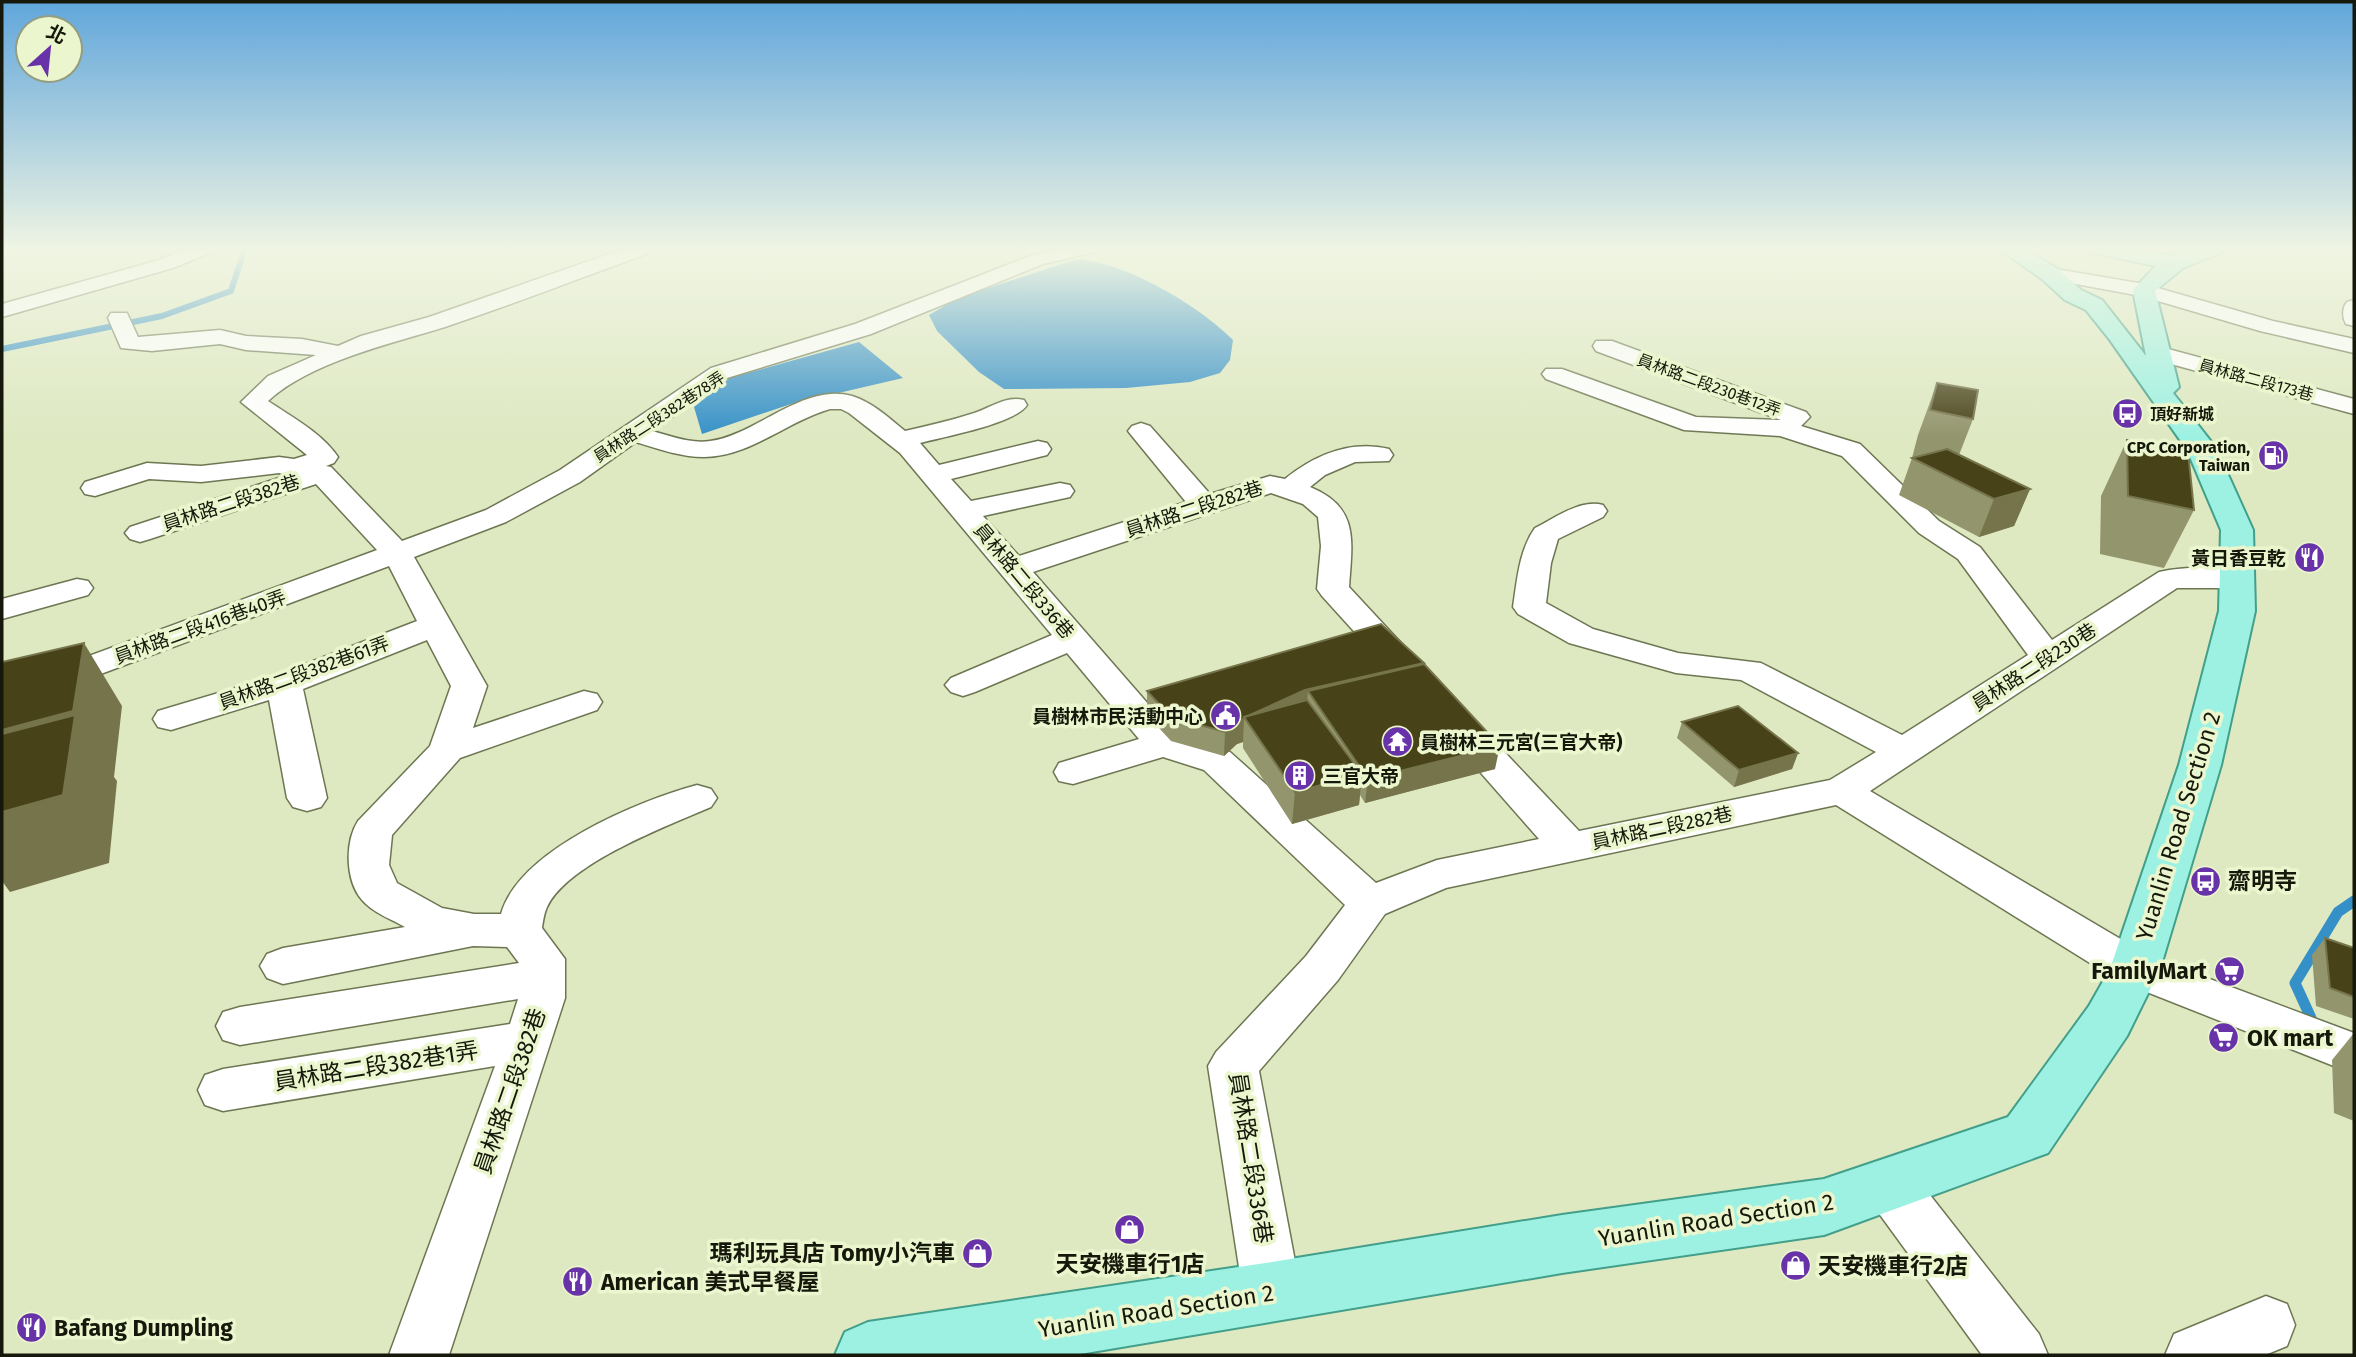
<svg xmlns="http://www.w3.org/2000/svg" width="2356" height="1357" viewBox="0 0 2356 1357" font-family="'Fira Sans','Noto Sans TC',sans-serif">
	<rect width="100%" height="100%" fill="#dee8c1"/>
	<path fill="#3590c7" d="M1077,259C1125,262 1200,306 1233,340L1230,360L1220,373L1190,382L1126,388L1004,389L979,372L937,331L929,315L958,298Z
		M859,342L903,378L791,404L702,434L694,407L730,378Z"/>
	<g fill="none" stroke-linecap="round" stroke-linejoin="round">
		<path stroke="#3590c7" stroke-width="6" d="M2,349L162,316L231,291L245,248"/>
		<path stroke="#3590c7" stroke-width="11" d="M2311,1018L2295,983L2338,912L2354,901"/>
		<defs>
			<path id="minor" d="M187,248H214L212,252L173,268L2,317V304L159,260Z
				M626,248H654L652,252C583,277 514,304 445,327C390,344 310,362 268,401C292,417 322,433 338,457L334,463L326,466L331,467L402,541L486,510L560,470L711,368L855,324L1030,256L1062,248H1097L1095,252L1043,264L871,334L727,378L652,431C671,436 691,444 710,441C756,435 804,382 852,396C872,402 889,418 905,431C927,426 949,421 971,414C989,409 1005,395 1024,400L1027,405C1015,424 943,437 920,443L939,465L1038,441L1047,443L1051,449L1047,455L951,479L971,501L1060,483L1070,485L1074,491L1070,497L983,516L1019,556L1186,502L1132,436L1128,431L1132,426L1141,423L1150,426L1210,494L1270,476L1285,479C1315,455 1350,440 1389,449L1393,455L1389,461L1355,462L1325,475L1310,487C1360,507 1352,542 1349,587L1413,656L1418,663L1413,670L1401,673L1389,670L1322,596L1317,589L1321,546L1318,517L1303,504L1271,493L1033,572L1176,736L1230,752L1376,883L1437,860L1539,839L1452,740L1447,732L1452,724L1465,721L1478,724L1579,831L1830,780L1876,752L1741,680L1676,673L1569,643L1518,614L1513,607C1517,581 1519,550 1535,528C1555,518 1580,499 1603,505L1607,511L1603,517L1558,539L1551,563L1546,603L1593,629L1678,653L1761,663L1902,735L2028,655L1958,559L1919,533L1842,456L1780,436L1684,430L1546,379L1542,374L1546,369H1562L1696,417L1781,420L1596,351L1593,346L1596,341H1612L1806,412L1810,417L1801,426L1860,444L1939,521L1980,547L2052,640L2159,572C2185,566 2222,566 2248,572L2253,579L2248,586L2237,588H2177L1870,791L2151,957L2354,1033V1074L2119,981L1836,805L1446,888L1385,914L1338,980L1259,1071L1301,1293L1292,1313L1272,1321L1252,1313L1243,1293L1208,1066L1216,1052L1306,956L1345,905L1204,770L1163,757L1073,784L1059,781L1054,772L1059,763L1139,739L1067,653L975,692L963,696L951,692L945,685L951,678L1052,635L900,453L849,413L841,409H830C787,421 750,457 704,457C681,457 658,449 636,442L580,482L506,522L414,557L487,686L473,728L584,691L597,694L602,702L597,710L460,758L392,835L389,865L397,883L442,908L474,914H501C519,850 638,801 697,785L711,789L717,798L711,807C667,826 568,863 547,907C544,913 543,921 542,928L565,959V998L449,1355H389L495,1066L223,1111L205,1105L198,1090L205,1075L223,1069L510,1024L518,999L240,1045L223,1040L216,1026L223,1012L240,1007L519,963L507,947L473,946L283,984L267,978L260,966L267,954L283,948L405,927C393,920 376,914 366,904C345,886 344,843 358,821L430,746L451,686L427,640L303,689L327,798L321,807L307,811L293,807L287,798L269,700L171,730L158,727L153,719L158,711L272,677L417,621L389,566L2,711V688L377,550L316,484L150,539L140,542L130,539L125,533L130,527L288,475L279,473L201,482L149,479L95,496L85,494L81,488L85,482L147,463L201,466L279,457L294,459L307,455L241,402L268,376L316,355L246,350L220,344L152,351L121,348L108,318L111,313H127L138,337L220,330L246,336L302,339L338,346L361,336L429,317Z
				M2050,268L2144,284L2273,321L2354,339V353L2260,331L2141,296L2043,278L2040,274L2043,270Z
				M2354,300V326L2346,324C2342,317 2342,308 2347,302Z
				M2157,346L2354,399V414L2149,358L2146,353L2149,348Z
				M77,579L88,581L93,588L88,595L2,619V599Z
				M1889,1160L1908,1167L2039,1334L2048,1355H1982L1870,1201L1862,1184L1870,1167Z
				M2266,1296L2287,1304L2295,1325L2287,1346L2265,1355H2165L2174,1334Z"/>
			<path id="major" d="M1998,248H2023L2058,269L2081,290L2102,300L2146,356L2133,290L2156,266L2089,252L2086,248H2130L2172,256L2193,248H2225L2222,252L2183,268L2155,291L2179,387L2173,393L2216,448L2253,530L2255,611L2221,765L2160,969L2127,1036L2048,1153L1824,1235L1562,1273L1074,1355H835L845,1332L868,1322L1272,1262L1562,1215L1824,1179L2008,1117L2089,1006L2110,969L2179,765L2219,611L2221,530L2187,450L2110,340L2086,310L2065,300L2042,279Z"/>
		</defs>
		<use href="#minor" stroke="#6d7652" stroke-width="3"/>
		<use href="#major" stroke="#429f8a" stroke-width="4"/>
		<use href="#minor" fill="#fff" fill-rule="evenodd"/>
		<use href="#major" fill="#9df1e2" fill-rule="evenodd"/>
	</g>
	<path fill="#93956d" d="M1937,383L1973,419L1959,455L2030,489L2014,526L1979,537L1899,495L1912,458L1918,435Z
		M2127,440L2194,510L2164,568L2100,554L2101,496Z
		M1424,664L1495,769L1365,803L1360,795L1359,805L1292,824L1243,748V742L1237,744L1224,756L1171,741L1147,715V691Z
		M1682,722L1798,753L1792,769L1734,787L1677,738Z
		M2325,938L2354,948V1019L2316,1006L2312,955Z
		M2354,1033V1121L2334,1113L2332,1060Z"/>
	<path fill="#75744b" d="M2030,489L2014,526L1979,537L1994,499Z
		M84,643L122,706L114,777L117,781L109,863L10,892L2,881V730Z
		M1424,663L1421,686L1308,691L1306,713L1245,718L1305,690Z
		M1244,718L1243,742L1237,744L1224,756L1225,732L1238,721Z
		M1500,746L1495,769L1365,803L1368,779Z
		M1798,753L1792,769L1734,787L1739,770Z
		M1362,774L1359,805L1292,824L1295,792Z"/>
	<path fill="#484219" stroke="#75744b" stroke-width="2" d="M1937,383L1978,390L1973,419L1930,410Z
		M2127,440L2188,452L2194,510L2128,496Z
		M1947,449L2030,489L1994,499L1912,458Z
		M1381,624L1424,663L1305,690L1250,715L1244,717L1245,718L1238,721L1225,732L1171,717L1147,691Z
		M84,643L73,711L2,730V662Z
		M1424,664L1500,746L1368,779L1308,691Z
		M1307,700L1362,774L1295,792L1244,717Z
		M1738,706L1798,753L1739,770L1682,722Z
		M75,715L63,795L2,812V734Z
		M2325,938L2354,948V997L2330,988Z"/>
	<linearGradient id="sky" x2="0" y2="1"><stop stop-color="#60a6db"/><stop offset="0.57" stop-color="#f0f5e3"/><stop offset="1" stop-color="#f0f5e3" stop-opacity="0"/></linearGradient>
	<rect width="2356" height="438" fill="url(#sky)"/>
	<defs>
		<symbol id="bus-disc" viewBox="-11 -11 22 22"><circle r="9.5" fill="#6832a9" stroke="#ebf6ce"/><path d="M-5-6H5V4H4V6H2V4H-2V6H-4V4H-5ZM-3.5-4V0h7V-4ZM-3.5 1.2v1.5H-2V1.2ZM2 1.2v1.5H3.5V1.2Z" fill="#fff"/></symbol>
		<symbol id="fuel-disc" viewBox="-11 -11 22 22"><circle r="9.5" fill="#6832a9" stroke="#ebf6ce"/><path d="M-5.5-6h7V0h2V4h1.3V-2.5L3-4.5l.8-.8L6-3V5H2.5V1h-1V6h-7ZM-4.2-4.7v3.2H.2V-4.7Z" fill="#fff"/></symbol>
		<symbol id="restaurant-disc" viewBox="-11 -11 22 22"><circle r="9.5" fill="#6832a9" stroke="#ebf6ce"/><path d="M-5-6h1v4h1v-4h1v4h1v-4h1v5L-1.5 .5V6h-2V.5L-5-1ZM5-6V6H3V1.5H1.5Q1.5-4 5-6Z" fill="#fff"/></symbol>
		<symbol id="civic-disc" viewBox="-11 -11 22 22"><circle r="9.5" fill="#6832a9" stroke="#ebf6ce"/><path d="M-.6-6.5H3V-4.5H.6V-3L4-1V1h2V6H-6V1h2V-1L-.6-3ZM-1.2 2.5V6h2.4V2.5Z" fill="#fff"/></symbol>
		<symbol id="temple-disc" viewBox="-11 -11 22 22"><circle r="9.5" fill="#6832a9" stroke="#ebf6ce"/><path d="M0-6L5-2H3V0L6.5 2.5H4V6H1.5V3h-3V6H-4V2.5H-6.5L-3 0V-2H-5Z" fill="#fff"/></symbol>
		<symbol id="building-disc" viewBox="-11 -11 22 22"><circle r="9.5" fill="#6832a9" stroke="#ebf6ce"/><path d="M-4-6H4V6H1V3H-1V6H-4ZM-2.5-4.3h1.7v1.8h-1.7ZM.8-4.3h1.7v1.8H.8ZM-2.5-1h1.7V.8h-1.7ZM.8-1h1.7V.8H.8Z" fill="#fff"/></symbol>
		<symbol id="supermarket-disc" viewBox="-11 -11 22 22"><circle r="9.5" fill="#6832a9" stroke="#ebf6ce"/><path d="M-6-5.5h2.5l.6 2H6L4.5 2H-2.5L-4.4-4H-6ZM-1.5 3.2a1.3 1.3 0 1 0 .1 0ZM3 3.2a1.3 1.3 0 1 0 .1 0Z" fill="#fff"/></symbol>
		<symbol id="shop-disc" viewBox="-11 -11 22 22"><circle r="9.5" fill="#6832a9" stroke="#ebf6ce"/><path d="M-5-2.5h2.3a2.7 3.5 0 0 1 5.4 0H5L5.5 6h-11ZM-1.5-2.5h3a1.5 2.3 0 0 0-3 0Z" fill="#fff"/></symbol>
	</defs>
	<g fill-rule="evenodd">
		<use href="#bus-disc" x="2110" y="396" width="35" height="35"/>
		<use href="#fuel-disc" x="2256" y="438" width="35" height="35"/>
		<use href="#restaurant-disc" x="2292" y="540" width="35" height="35"/>
		<use href="#civic-disc" x="1208" y="698" width="35" height="35"/>
		<use href="#temple-disc" x="1380" y="724" width="35" height="35"/>
		<use href="#building-disc" x="1282" y="758" width="35" height="35"/>
		<use href="#bus-disc" x="2188" y="864" width="35" height="35"/>
		<use href="#supermarket-disc" x="2212" y="954" width="35" height="35"/>
		<use href="#supermarket-disc" x="2206" y="1020" width="35" height="35"/>
		<use href="#shop-disc" x="1112" y="1212" width="35" height="35"/>
		<use href="#shop-disc" x="960" y="1236" width="35" height="35"/>
		<use href="#shop-disc" x="1778" y="1248" width="35" height="35"/>
		<use href="#restaurant-disc" x="560" y="1264" width="35" height="35"/>
		<use href="#restaurant-disc" x="14" y="1310" width="35" height="35"/>
	</g>
	<g text-anchor="middle" dominant-baseline="central" stroke-width="7" stroke-linejoin="round" paint-order="stroke">
		<g font-size="16" fill="#15180a" stroke="#ebf6ce">
			<text transform="translate(2256 380) rotate(15)">員林路二段173巷</text>
			<text transform="translate(1709 385) rotate(20)">員林路二段230巷12弄</text>
			<text transform="translate(659 417) rotate(-33)">員林路二段382巷78弄</text>
		</g>
		<g font-size="16" font-weight="bold" fill="#15180a" stroke="#ebf6ce" text-anchor="start">
			<text x="2150" y="414">頂好新城</text>
			<text x="2250" y="447" text-anchor="end">CPC Corporation,<tspan x="2250" dy="18">Taiwan</tspan></text>
		</g>
		<g font-size="19" fill="#15180a" stroke="#ebf6ce">
			<text transform="translate(231 503) rotate(-18)">員林路二段382巷</text>
			<text transform="translate(1194 509) rotate(-18)">員林路二段282巷</text>
			<text transform="translate(1024 581) rotate(50)">員林路二段336巷</text>
			<text transform="translate(200 627) rotate(-20)">員林路二段416巷40弄</text>
			<text transform="translate(2034 667) rotate(-33)">員林路二段230巷</text>
			<text transform="translate(304 673) rotate(-20)">員林路二段382巷61弄</text>
			<text transform="translate(1662 828) rotate(-12)">員林路二段282巷</text>
		</g>
		<g font-size="19" font-weight="bold" fill="#15180a" stroke="#ebf6ce" text-anchor="end">
			<text x="2286" y="558">黃日香豆乾</text>
			<text x="1203" y="716">員樹林市民活動中心</text>
			<text x="1420" y="742" text-anchor="start">員樹林三元宮(三官大帝)</text>
			<text x="1323" y="776" text-anchor="start">三官大帝</text>
		</g>
		<g font-size="23" fill="#15180a" stroke="#ebf6ce">
			<text transform="translate(2178 826) rotate(-73)">Yuanlin Road Section 2</text>
			<text transform="translate(376 1066) rotate(-9)">員林路二段382巷1弄</text>
			<text transform="translate(510 1091) rotate(-71)">員林路二段382巷</text>
			<text transform="translate(1251 1158) rotate(81)">員林路二段336巷</text>
			<text transform="translate(1716 1220) rotate(-9)">Yuanlin Road Section 2</text>
			<text transform="translate(1156 1311) rotate(-9)">Yuanlin Road Section 2</text>
		</g>
		<g font-size="23" font-weight="bold" fill="#15180a" stroke="#ebf6ce" text-anchor="start">
			<text x="2228" y="881">齋明寺</text>
			<text x="2207" y="971" text-anchor="end">FamilyMart</text>
			<text x="2247" y="1038">OK mart</text>
			<text x="955" y="1253" text-anchor="end">瑪利玩具店 Tomy小汽車</text>
			<text x="1130" y="1264" text-anchor="middle">天安機車行1店</text>
			<text x="1818" y="1266">天安機車行2店</text>
			<text x="601" y="1282">American 美式早餐屋</text>
			<text x="54" y="1328">Bafang Dumpling</text>
		</g>
	</g>
	<rect width="2356" height="1357" fill="none" stroke="#15180a" stroke-width="7"/>
	<g transform="translate(49 49) rotate(27)"><circle r="33" fill="#ebf6ce" stroke="#959d80" stroke-width="2"/>
	<path d="M0-5L12 26L0 18L-12 26Z" fill="#6832a9"/>
	<text y="-10" font-size="19" font-weight="bold" text-anchor="middle" fill="#15180a">北</text>
	</g>
</svg>
